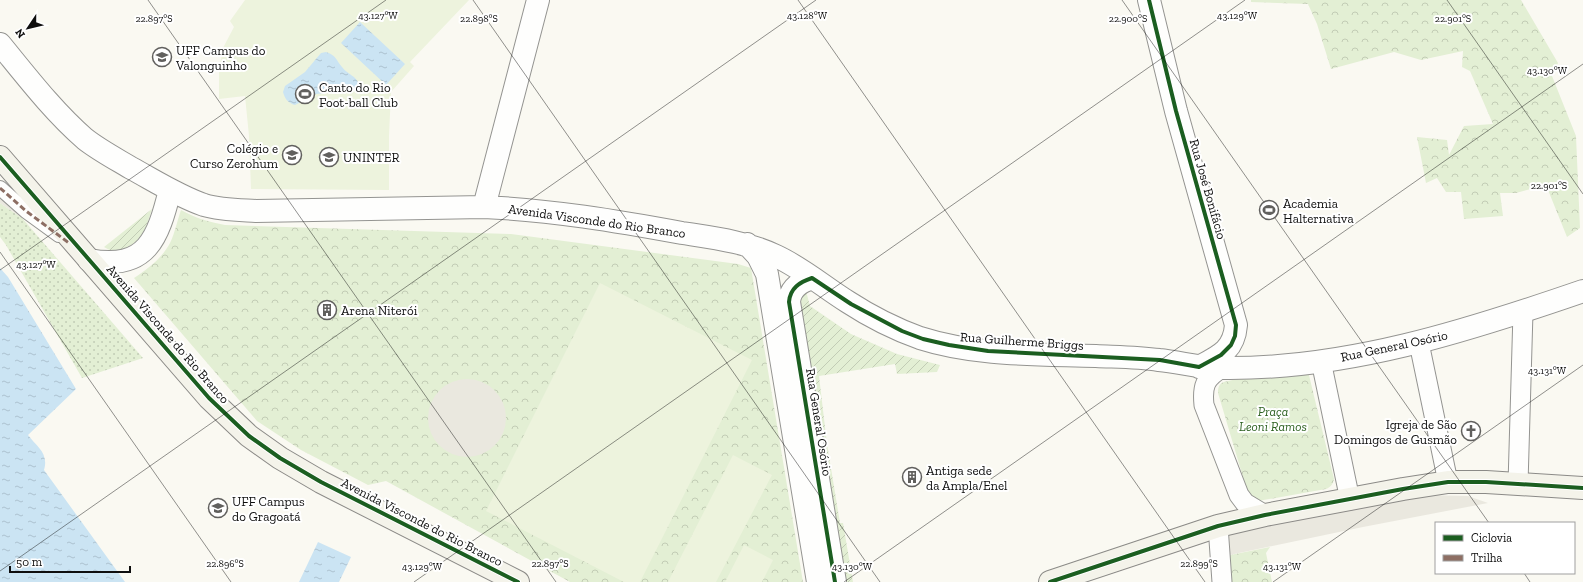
<svg xmlns="http://www.w3.org/2000/svg" width="1583" height="582" viewBox="0 0 1583 582" font-family="'Zilla Slab',serif">
	<defs>
		<pattern id="grass-dots" width="8" height="8" patternUnits="userSpaceOnUse"><rect width="8" height="8" fill="#e3efd4"/><path d="M2 2h.1M6 6h.1" fill="none" stroke="#c2ccb5" stroke-width="1.8" stroke-linecap="round"/></pattern>
		<pattern id="park-crowns" width="20" height="18" patternUnits="userSpaceOnUse"><rect width="20" height="18" fill="#e3efd4"/><path d="M2 6a3 3 0 1 1 6 0M12 15a3 3 0 1 1 6 0" fill="none" stroke="#c2ccb5"/></pattern>
		<pattern id="garden-furrows" width="10" height="10" patternUnits="userSpaceOnUse"><rect width="10" height="10" fill="#e3efd4"/><path d="M-1 1l2-2M0 10L10 0M9 11l2-2" fill="none" stroke="#c2ccb5"/></pattern>
		<pattern id="water-ripples" width="26" height="14" patternUnits="userSpaceOnUse"><rect width="26" height="14" fill="#cbe4f3"/><path d="M2 4q2-2 4 0t4 0M15 11q2-2 4 0t4 0" fill="none" stroke="#adc2cf"/></pattern>
	</defs>
	<rect width="100%" height="100%" fill="#faf9f2"/>
	<path fill="url(#grass-dots)" d="M0,203L22,218L143,358L82,378L6,245L0,237Z"/>
	<path fill="url(#park-crowns)" d="M1251,0H1521L1558,63L1552,76L1576,136L1580,228L1567,237L1546,185L1516,193H1500L1503,216L1464,219L1461,192H1446L1437,178L1426,183L1417,137L1447,140L1449,155L1464,126L1493,124L1470,71L1462,67L1463,51L1421,60L1394,52L1331,69L1317,24L1308,4L1251,2Z
		M181,210C195,218 209,222 225,225L511,234L738,264L751,268L803,582H570L386,481L368,485L301,450L257,421L134,278C148,269 162,258 170,243C175,233 177,221 181,210Z
		M1297,365L1308,371L1334,479C1333,484 1331,487 1326,489L1258,501L1248,494L1218,393C1218,387 1219,384 1224,382Z
		M1270,547L1266,553L1272,582H1222L1220,557Z"/>
	<path fill="url(#garden-furrows)" d="M152,209C144,234 141,245 113,252L104,247Z
		M806,291L810,306L851,334L897,354L940,365L937,372L897,374L895,364L819,376L827,444L840,523H843L853,582H841L794,292Z"/>
	<path fill="#edf3dd" d="M245,0H469L410,62L414,66L391,92L389,136V190L251,189L249,136L245,96L219,99V68L224,46L234,27L230,21Z
		M600,283L752,360L640,582H624L486,511Z
		M733,455L772,475L716,582H668Z
		M744,545L773,560L762,582H725Z"/>
	<path fill="#eae8df" d="M0,188L26,211L22,218L0,203Z
		M428 418a39 39 0 1 1 78 0a39 39 0 1 1-78 0Z
		M1379,494L1468,496L1488,503L1363,527L1220,557L1218,526Z"/>
	<path fill="url(#water-ripples)" d="M360,22L405,64L386,85L341,43Z
		M326,52C336,55 336,60 342,67C349,76 355,74 360,86L357,90L316,94L295,105C288,103 285,99 283,92L285,86L305,72L321,53Z
		M0,268L8,277L76,389L28,435C37,447 49,453 44,470L125,582H0Z
		M318,542L351,557L339,582H299Z"/>
	<g fill="none" stroke-linecap="round" stroke-linejoin="round">
		<defs>
			<path id="pedestrian" d="M0,188L26,211L59,235"/>
			<path id="minor" d="M1419,343L1448,482
				M1321,361L1350,500
				M1222,368C1205,378 1202,386 1204,405L1239,495L1245,503L1265,515
				M1518,484L1523,312
				M1218,526L1222,582"/>
			<path id="tertiary" d="M1149,0L1176,111L1236,325C1234,350 1220,356 1199,367
				M0,44C27,77 53,111 85,139C99,150 116,159 131,168C155,181 178,196 204,205C221,210 239,210 256,211L484,207C551,210 617,221 682,233C714,238 747,242 776,256C802,268 824,287 848,302C871,317 895,329 920,338C976,356 1038,354 1096,356C1117,357 1138,357 1159,360C1180,362 1200,368 1221,368C1345,370 1467,331 1583,291
				M484,207L538,0
				M747,244L758,256L767,274L818,582
				M89,260C147,271 158,238 170,190
				M812,278C800,282 790,288 789,302L835,582"/>
			<path id="secondary" d="M0,157L209,398L249,436L280,458L321,482L518,582
				M1050,582L1218,526L1265,515L1403,489L1448,482H1486L1583,488"/>
		</defs>
		<use href="#pedestrian" stroke="#949491" stroke-width="16"/>
		<use href="#minor" stroke="#949491" stroke-width="21"/>
		<use href="#tertiary" stroke="#949491" stroke-width="24"/>
		<use href="#secondary" stroke="#8b8a87" stroke-width="24"/>
		<use href="#pedestrian" stroke="#fefefd" stroke-width="14"/>
		<use href="#minor" stroke="#fefefd" stroke-width="19"/>
		<use href="#tertiary" stroke="#fefefd" stroke-width="22"/>
		<use href="#secondary" stroke="#f4f3ea" stroke-width="22"/>
		<path stroke="#8d6e63" stroke-width="3" stroke-dasharray="6 3" stroke-linecap="butt" d="M0,188L26,211L69,243"/>
		<defs>
			<path id="cycleway" d="M0,157L209,398L249,436L280,458L321,482L518,582
				M835,582L789,302C790,288 800,282 812,278L851,304L902,331L923,339L949,345L988,351L1160,360L1199,367L1221,355L1231,345L1235,336L1236,325L1176,111L1149,0
				M1050,582L1218,526L1265,515L1403,489L1448,482H1486L1583,488"/>
		</defs>
		<use href="#cycleway" stroke="#fff" stroke-width="6"/>
		<use href="#cycleway" stroke="#1b5e20" stroke-width="4"/>
	</g>
	<path fill="none" stroke="#0e0e0e" stroke-width="1" stroke-opacity="0.45" d="M148,0L556,582M473,0L880,582M798,0L1205,582M1122,0L1489,523M1447,0L1583,194M0,252L231,582M0,270L386,0M0,571L816,0M1524,573L1530,582M414,582L1245,0M844,582L1583,64M1273,582L1583,365"/>
	<defs>
		<symbol id="university-ring" viewBox="-11 -11 22 22"><circle r="9.5" fill="#fff" stroke="#61605e" stroke-width="1.5"/><path d="M0-5L7-2L0 1L-7-2ZM-4 1L0 2.5L4 1V4Q0 6-4 4Z" fill="#61605e"/></symbol>
		<symbol id="stadium-ring" viewBox="-11 -11 22 22"><circle r="9.5" fill="#fff" stroke="#61605e" stroke-width="1.5"/><path d="M0-5a6.5 5 0 1 0 0 10a6.5 5 0 1 0 0-10ZM-3.5-1.8h7v3.6h-7Z" fill="#61605e"/></symbol>
		<symbol id="school-ring" viewBox="-11 -11 22 22"><circle r="9.5" fill="#fff" stroke="#61605e" stroke-width="1.5"/><path d="M0-5L7-2L0 1L-7-2ZM-4 1L0 2.5L4 1V4Q0 6-4 4Z" fill="#61605e"/></symbol>
		<symbol id="building-ring" viewBox="-11 -11 22 22"><circle r="9.5" fill="#fff" stroke="#61605e" stroke-width="1.5"/><path d="M-4-6H4V6H1V3H-1V6H-4ZM-2.5-4.3h1.7v1.8h-1.7ZM.8-4.3h1.7v1.8H.8ZM-2.5-1h1.7V.8h-1.7ZM.8-1h1.7V.8H.8Z" fill="#61605e"/></symbol>
		<symbol id="church-ring" viewBox="-11 -11 22 22"><circle r="9.5" fill="#fff" stroke="#61605e" stroke-width="1.5"/><path d="M-1.2-6h2.4v3.5h3.3v2.4h-3.3V6h-2.4V-.1h-3.3v-2.4h3.3Z" fill="#61605e"/></symbol>
	</defs>
	<g fill-rule="evenodd">
		<use href="#university-ring" x="151" y="46" width="22" height="22"/>
		<use href="#stadium-ring" x="294" y="83" width="22" height="22"/>
		<use href="#school-ring" x="281" y="144" width="22" height="22"/>
		<use href="#university-ring" x="318" y="146" width="22" height="22"/>
		<use href="#stadium-ring" x="1258" y="199" width="22" height="22"/>
		<use href="#building-ring" x="316" y="299" width="22" height="22"/>
		<use href="#church-ring" x="1460" y="420" width="22" height="22"/>
		<use href="#building-ring" x="901" y="466" width="22" height="22"/>
		<use href="#university-ring" x="207" y="497" width="22" height="22"/>
	</g>
	<g text-anchor="middle" dominant-baseline="central" stroke-width="4" stroke-linejoin="round" paint-order="stroke">
		<g font-size="13" fill="#0e0e0e" stroke="#fff" text-anchor="start">
			<text x="176" y="50">UFF Campus do<tspan x="176" dy="15">Valonguinho</tspan></text>
			<text x="319" y="87">Canto do Rio<tspan x="319" dy="15">Foot-ball Club</tspan></text>
			<text x="278" y="148" text-anchor="end">Colégio e<tspan x="278" dy="15">Curso Zerohum</tspan></text>
			<text x="343" y="157">UNINTER</text>
			<text x="1283" y="203">Academia<tspan x="1283" dy="15">Halternativa</tspan></text>
			<text x="341" y="310">Arena Niterói</text>
			<text x="1457" y="424" text-anchor="end">Igreja de São<tspan x="1457" dy="15">Domingos de Gusmão</tspan></text>
			<text x="926" y="470">Antiga sede<tspan x="926" dy="15">da Ampla/Enel</tspan></text>
			<text x="232" y="501">UFF Campus<tspan x="232" dy="15">do Gragoatá</tspan></text>
		</g>
		<g font-size="13" fill="#0e0e0e" stroke="#fff">
			<text transform="translate(1208 189) rotate(74)">Rua José Bonifácio</text>
			<text transform="translate(597 221) rotate(8)">Avenida Visconde do Rio Branco</text>
			<text transform="translate(168 334) rotate(49)">Avenida Visconde do Rio Branco</text>
			<text transform="translate(1022 341) rotate(4)">Rua Guilherme Briggs</text>
			<text transform="translate(1394 346) rotate(-12)">Rua General Osório</text>
			<text transform="translate(819 422) rotate(81)">Rua General Osório</text>
			<text transform="translate(422 522) rotate(27)">Avenida Visconde do Rio Branco</text>
		</g>
		<g font-size="13" font-style="italic" fill="#2e6222" stroke="#fff">
			<text x="1273" y="411">Praça<tspan x="1273" dy="15">Leoni Ramos</tspan></text>
		</g>
	</g>
	<g font-size="10" text-anchor="middle" fill="#0e0e0e" stroke="#fff" stroke-width="4" stroke-linejoin="round" paint-order="stroke">
		<text x="378" y="19">43.127°W</text>
		<text x="1237" y="19">43.129°W</text>
		<text x="807" y="19">43.128°W</text>
		<text x="154" y="22">22.897°S</text>
		<text x="479" y="22">22.898°S</text>
		<text x="1128" y="22">22.900°S</text>
		<text x="1453" y="22">22.901°S</text>
		<text x="1547" y="74">43.130°W</text>
		<text x="1549" y="189">22.901°S</text>
		<text x="36" y="268">43.127°W</text>
		<text x="1547" y="374">43.131°W</text>
		<text x="225" y="567">22.896°S</text>
		<text x="550" y="567">22.897°S</text>
		<text x="1199" y="567">22.899°S</text>
		<text x="422" y="570">43.129°W</text>
		<text x="852" y="570">43.130°W</text>
		<text x="1282" y="570">43.131°W</text>
	</g>
	<rect x="1435" y="522" width="140" height="52" fill="#ffffff" stroke="#9f9f9f"/>
	<rect x="1443" y="535" width="20" height="6" fill="#1b5e20" stroke="#9f9f9f"/>
	<text x="1471" y="542" font-size="12" fill="#0e0e0e">Ciclovia</text>
	<rect x="1443" y="555" width="20" height="6" fill="#8d6e63" stroke="#9f9f9f"/>
	<text x="1471" y="562" font-size="12" fill="#0e0e0e">Trilha</text>
	<g transform="translate(28 28) rotate(235)" stroke="#ffffff" stroke-width="3" paint-order="stroke">
	<path d="M0-3L7 15L0 10L-7 15Z" fill="#0e0e0e"/>
	<text y="-6" font-size="11" font-weight="bold" text-anchor="middle" fill="#0e0e0e">N</text>
	</g>
	<path d="M10 566v6h120v-6" fill="none" stroke="#0e0e0e" stroke-width="2"/>
	<text x="16" y="566" font-size="12" fill="#0e0e0e" stroke="#ffffff" stroke-width="3" paint-order="stroke">50 m</text>
</svg>
